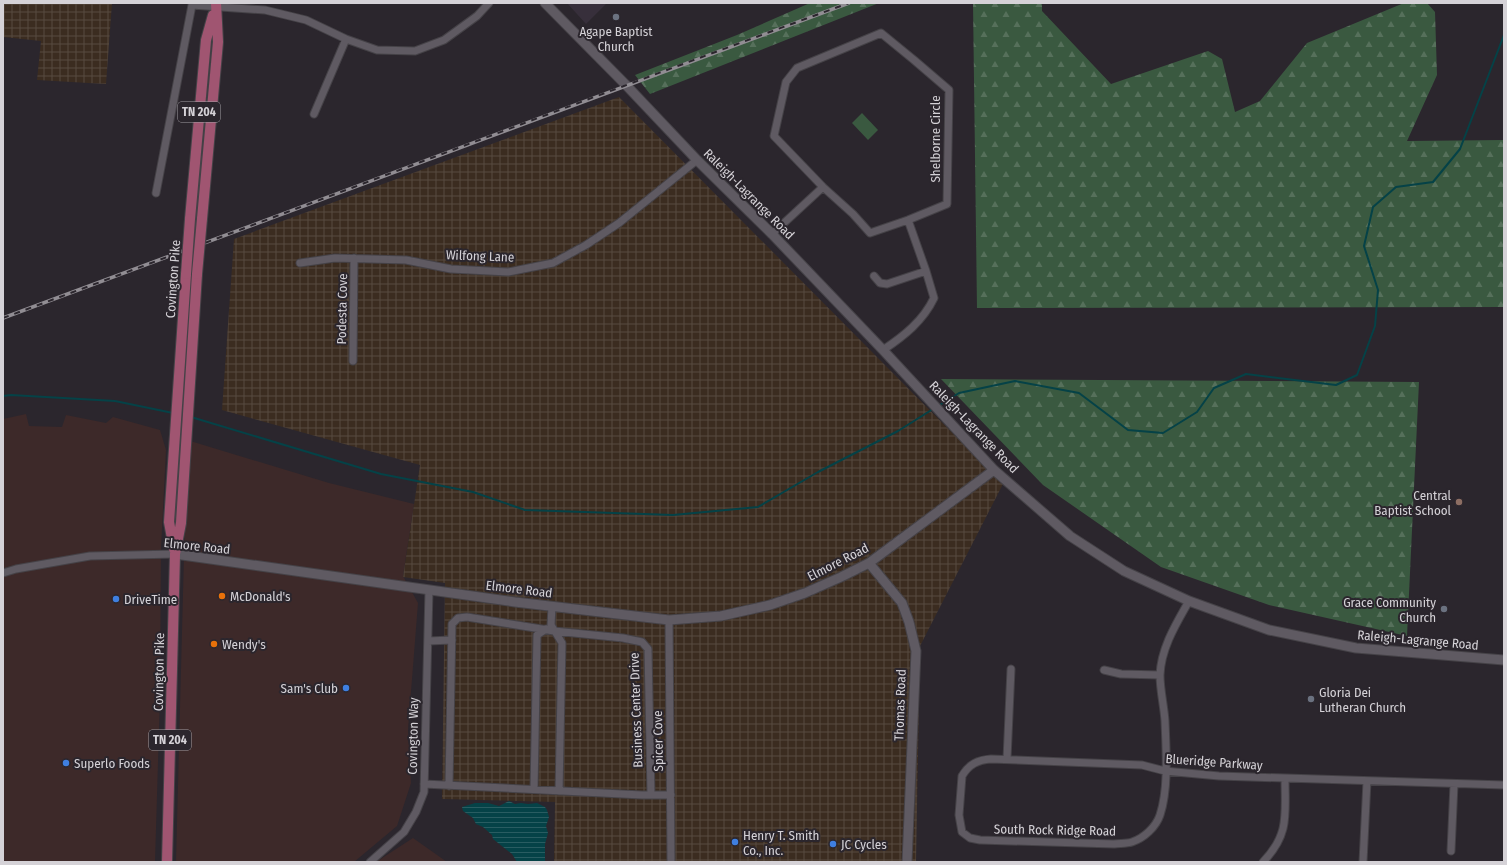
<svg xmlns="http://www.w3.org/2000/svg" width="1507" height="865" viewBox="0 0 1507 865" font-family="'Fira Sans Condensed',sans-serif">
	<defs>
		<pattern id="industrial-grid" width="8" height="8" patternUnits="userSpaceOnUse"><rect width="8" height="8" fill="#3b2c20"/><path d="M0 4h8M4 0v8" fill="none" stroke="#564a40"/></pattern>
		<pattern id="forest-firs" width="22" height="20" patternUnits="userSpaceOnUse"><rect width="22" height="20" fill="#3a5940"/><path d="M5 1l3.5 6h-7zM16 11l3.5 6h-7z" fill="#56705b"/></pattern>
		<pattern id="water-rules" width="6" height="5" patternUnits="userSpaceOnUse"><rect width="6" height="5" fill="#054247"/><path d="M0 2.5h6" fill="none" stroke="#295c61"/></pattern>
	</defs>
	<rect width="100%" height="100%" fill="#2b262d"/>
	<path fill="#3d2929" d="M26,414L29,426L62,427L66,415L106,423L113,417L160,430L166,450L161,548L160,696L155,862H3V419Z
		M187,440L329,483L414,504L403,576L418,603L408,730L411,783L397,826L354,862H176Z
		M413,838L447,862H376Z"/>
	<path fill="url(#industrial-grid)" d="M3,3H112L106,84L37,80L41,41L3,37Z
		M619,97L1003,484L920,646L916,862H554L555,802L442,799L445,583L403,577L420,465L222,410L234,239Z"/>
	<path fill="#372f3b" d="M567,3H607L586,24Z"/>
	<path fill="url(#forest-firs)" d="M810,3H879L650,94L635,75L737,35Z
		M973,3H1042V11L1111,84L1208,51L1222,59L1235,112L1260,101L1307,43L1404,3H1427L1435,12L1437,75L1407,141L1504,140V307L977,308Z
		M941,379L1419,382L1407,636L1269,605L1161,567L1043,485Z"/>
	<path fill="#3a5940" d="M862,113L878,130L868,140L852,123Z"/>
	<path fill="url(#water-rules)" d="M509,801L515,804L521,803L528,804L537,803L545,807L547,810L549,817L546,826L548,833L545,844V862H517L512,854L493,839L492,835L483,827L476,824L473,818L463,811L462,807L475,803H488L499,806Z"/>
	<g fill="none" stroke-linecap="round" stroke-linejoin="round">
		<path stroke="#054247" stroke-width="2" d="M3,396L11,395L115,401L173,413
			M938,406L959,393L1015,381L1079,393L1128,430L1163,433L1197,412L1214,388L1246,374L1336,385L1357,375L1375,326L1378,290L1364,246L1373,207L1396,187L1433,182L1460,149L1504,35
			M191,417L381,474L473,492L525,510L673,515L758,507L818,472L898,431L933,409"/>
		<defs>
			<path id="street" d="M881,33L914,60L949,90L947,204L908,220L870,233L853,214L823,187L774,136L786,82L797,68Z
				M314,114L346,39
				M156,193L192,5L265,10L306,20L346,39L377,50L415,51L444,40L477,16L489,3
				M772,234L823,187
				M300,263L335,258L406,260L451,269L508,272L553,263L586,245L619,223L697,160
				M874,276L880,283L887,284L926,271
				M883,350C904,336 923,321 934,298L926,271L908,220
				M353,361L354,258
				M3,573L16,569L90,556L175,554
				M1189,601C1176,624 1161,648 1160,675C1160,690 1164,706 1165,721C1166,749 1169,788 1160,815C1156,827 1144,838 1132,842C1126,844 1119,843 1114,844L980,840L970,838L962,832L959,815L962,776C969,764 978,760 991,759L1142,765L1165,771L1219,776L1504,785
				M552,606L551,625L562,643L559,791
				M669,620L671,862
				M428,641L452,640
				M1104,670L1121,674L1160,675
				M1007,759L1011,669
				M424,784L642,795H671
				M449,786L452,624L458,618L467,617L554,631L623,638L642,642L648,649L651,795
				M534,789L537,635L546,629
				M1451,851L1454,784
				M370,862L404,832L416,812L424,792L429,590
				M1263,862C1290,834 1285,814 1285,778
				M1363,862L1367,781"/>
			<path id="secondary" d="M545,3L626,85L697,160L772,234L883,350L994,470L1070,536L1124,571L1189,601L1269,630L1356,648L1504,660
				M175,554L515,602L669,620L721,616L770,605L805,593L841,577L869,563L994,470
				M869,563L902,603L909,622L916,651L907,862"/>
			<path id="primary" d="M190,219L206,40L213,15
				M202,219L218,42L216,3
				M174,549L169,522L186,274
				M167,862L175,554L181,523L197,274"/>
		</defs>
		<use href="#street" stroke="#454247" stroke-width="9"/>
		<use href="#secondary" stroke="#454247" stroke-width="11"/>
		<use href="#primary" stroke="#454247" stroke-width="12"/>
		<use href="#street" stroke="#5f5a62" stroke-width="7"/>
		<use href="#secondary" stroke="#5f5a62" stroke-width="9"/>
		<use href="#primary" stroke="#a05571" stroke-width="10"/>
		<defs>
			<path id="rail" d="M3,318C285,214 566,106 849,3"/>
		</defs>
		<use href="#rail" stroke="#918d93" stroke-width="3.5"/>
		<use href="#rail" stroke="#2b262d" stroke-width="2" stroke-dasharray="6" stroke-linecap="butt"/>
		<defs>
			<path id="primary-bridge" d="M186,274L190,219
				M197,274L202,219"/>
		</defs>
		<use href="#primary-bridge" stroke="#454247" stroke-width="12" stroke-linecap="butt"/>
		<use href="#primary-bridge" stroke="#a05571" stroke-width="10"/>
	</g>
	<g fill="#6b7280" stroke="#2b262d" stroke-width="1.5">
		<circle cx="616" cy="17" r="4"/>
		<circle cx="1444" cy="609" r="4"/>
		<circle cx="1311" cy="699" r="4"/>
	</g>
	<circle fill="#8d6e63" stroke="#2b262d" stroke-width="1.5" cx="1459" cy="502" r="4"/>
	<g fill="#e8710a" stroke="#2b262d" stroke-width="1.5">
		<circle cx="222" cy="596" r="4"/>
		<circle cx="214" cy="644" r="4"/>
	</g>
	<g fill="#3f7fe0" stroke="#2b262d" stroke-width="1.5">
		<circle cx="116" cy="599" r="4"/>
		<circle cx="346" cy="688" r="4"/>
		<circle cx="66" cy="763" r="4"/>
		<circle cx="735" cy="842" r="4"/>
		<circle cx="833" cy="844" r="4"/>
	</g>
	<g text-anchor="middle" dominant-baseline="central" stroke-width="4" stroke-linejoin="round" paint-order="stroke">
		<g fill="#2b262d" stroke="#a29ea4" stroke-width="1">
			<rect x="178" y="102" width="42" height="20" rx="3"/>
			<rect x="149" y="730" width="42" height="20" rx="3"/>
		</g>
		<g font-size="12" font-weight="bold" fill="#d5d2d7">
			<text x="199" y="112">TN 204</text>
			<text x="170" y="740">TN 204</text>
		</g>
		<g font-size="13" fill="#d5d2d7" stroke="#2b262d" text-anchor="start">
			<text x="616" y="31" text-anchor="middle">Agape Baptist<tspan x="616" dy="15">Church</tspan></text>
			<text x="1451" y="495" text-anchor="end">Central<tspan x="1451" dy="15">Baptist School</tspan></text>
			<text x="230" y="596">McDonald's</text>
			<text x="124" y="599">DriveTime</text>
			<text x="1436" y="602" text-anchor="end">Grace Community<tspan x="1436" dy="15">Church</tspan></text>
			<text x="222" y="644">Wendy's</text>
			<text x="338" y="688" text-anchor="end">Sam's Club</text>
			<text x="1319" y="692">Gloria Dei<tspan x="1319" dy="15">Lutheran Church</tspan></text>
			<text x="74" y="763">Superlo Foods</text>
			<text x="743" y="835">Henry T. Smith<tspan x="743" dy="15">Co., Inc.</tspan></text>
			<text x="841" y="844">JC Cycles</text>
		</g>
		<g font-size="13" fill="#d5d2d7" stroke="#2b262d">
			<text transform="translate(935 139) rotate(-90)">Shelborne Circle</text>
			<text transform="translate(749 194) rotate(45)">Raleigh-Lagrange Road</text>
			<text transform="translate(480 256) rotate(2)">Wilfong Lane</text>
			<text transform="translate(173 279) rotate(-86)">Covington Pike</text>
			<text transform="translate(342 309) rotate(-89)">Podesta Cove</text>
			<text transform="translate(974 427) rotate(46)">Raleigh-Lagrange Road</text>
			<text transform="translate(197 546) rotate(6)">Elmore Road</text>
			<text transform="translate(838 562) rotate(-27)">Elmore Road</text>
			<text transform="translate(519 589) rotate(7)">Elmore Road</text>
			<text transform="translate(1418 640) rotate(5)">Raleigh-Lagrange Road</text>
			<text transform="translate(159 672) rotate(-89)">Covington Pike</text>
			<text transform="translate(900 705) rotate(-88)">Thomas Road</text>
			<text transform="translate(636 710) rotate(-92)">Business Center Drive</text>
			<text transform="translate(413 736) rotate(-89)">Covington Way</text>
			<text transform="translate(658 741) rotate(-91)">Spicer Cove</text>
			<text transform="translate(1214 762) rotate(4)">Blueridge Parkway</text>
			<text transform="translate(1055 830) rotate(1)">South Rock Ridge Road</text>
		</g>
	</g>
	<rect width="1507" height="865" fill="none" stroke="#d5d2d7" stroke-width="8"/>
</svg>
